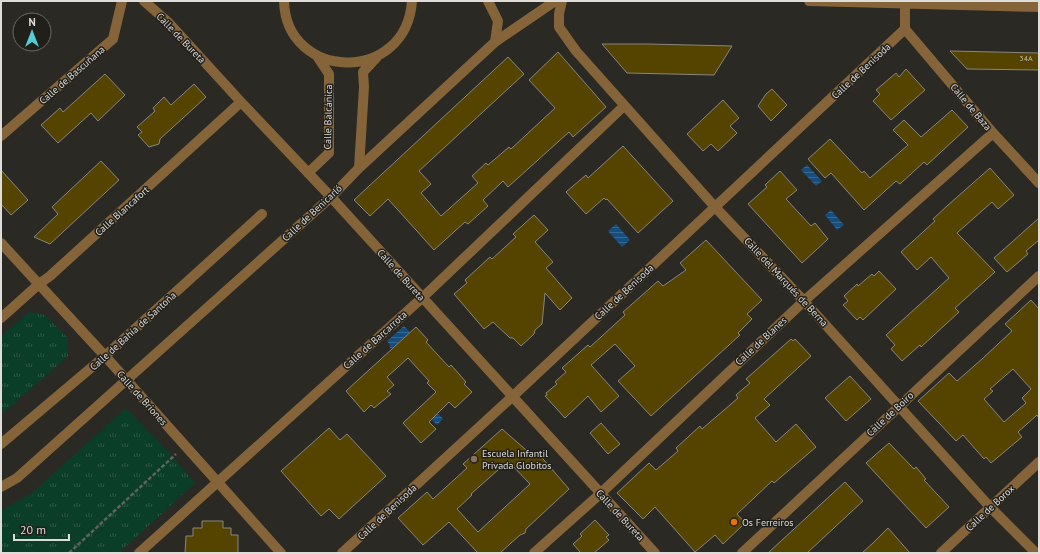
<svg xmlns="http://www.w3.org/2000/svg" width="1040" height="554" viewBox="0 0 1040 554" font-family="'PT Sans',sans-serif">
	<defs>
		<pattern id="park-tufts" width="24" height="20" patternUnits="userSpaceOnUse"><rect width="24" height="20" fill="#0a3e29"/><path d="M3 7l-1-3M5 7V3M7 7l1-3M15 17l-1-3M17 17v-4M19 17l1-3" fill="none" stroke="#2d5947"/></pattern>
		<pattern id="water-rules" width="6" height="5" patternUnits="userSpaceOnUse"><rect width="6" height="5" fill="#174e80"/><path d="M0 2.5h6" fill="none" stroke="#386791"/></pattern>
	</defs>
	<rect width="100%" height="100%" fill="#2a2924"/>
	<path fill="url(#park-tufts)" d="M29,312L45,315L68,338V356L1,415V336Z
		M126,408L173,457L195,483L119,553H1V511L33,492Z"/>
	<path fill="url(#water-rules)" d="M807,165L822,181L816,186L801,170Z
		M831,210L844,225L837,230L825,215Z
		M616,224L630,240L622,247L608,231Z
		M404,326L410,332L391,349L389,346L390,345L387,341Z
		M430,405L443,419L437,425L423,411Z"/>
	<path fill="#540" stroke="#878680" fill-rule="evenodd" d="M602,44H648L732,46L714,75L627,73Z
		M950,51L1039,53V70L967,69Z
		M558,52L606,107L573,137L569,132L508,187L503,181L483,200L488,206L468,224L465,222L434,250L388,199L370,216L354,200L508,57L524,74L419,171L431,184L421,193L441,216L478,183L472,176L486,163L488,165L509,147L511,149L555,108L529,80Z
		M906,69L925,90L891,120L873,101L880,94L876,90L896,73L899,77Z
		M105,74L125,95L98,121L91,113L58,143L41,125L60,108L63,112Z
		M194,84L206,97L160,139L159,144L149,147L138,135L142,132L137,127L155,111L153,108L164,97L171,105Z
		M772,89L787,105L771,121L758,106L766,94Z
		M723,100L739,118L730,126L737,133L718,151L711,144L703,151L687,134Z
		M952,110L968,127L927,165L924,162L900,184L896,181L864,210L831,173L825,178L808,159L830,139L862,173L864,171L870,178L908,145L893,130L904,120L921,137Z
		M623,146L673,201L638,233L607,199L606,200L604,198L586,214L566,192L586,175L588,178Z
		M101,161L119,180L50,244L34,237L58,214L52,207Z
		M990,168L1014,195L998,209L992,202L957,233L995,272L955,308L959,312L921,347L920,345L902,361L891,349L895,345L886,335L949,278L931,257L917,270L901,252L935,221L933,219L947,206Z
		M1,170L28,200L11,215L1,204Z
		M780,171L797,190L786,199L811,226L815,223L828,239L802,263L748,204L767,187L765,185Z
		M534,215L548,230L535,242L553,262L546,268L572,298L560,310L545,293L542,324L535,330L534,334L521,346L513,338H510L493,322L484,329L454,294L467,283L465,280L490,257L492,259L516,237L513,234Z
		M1039,218V240L1026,251L1028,254L1007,272L994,258Z
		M706,240L762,300L747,314L752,319L738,333L740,335L651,416L618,381L635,366L615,344L591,365L619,396L601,412L588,396L565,418L545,396L547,395L546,393L557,384L555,382L566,372L562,368L588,345L590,347L625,315L623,312L658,281L663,286L686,270L680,263Z
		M879,271L896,289L863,320L860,317L857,320L843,305L848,301L844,296L857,284L858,286L872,274L874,276Z
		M1031,300L1039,309V418L1037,415L1018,432L1022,437L991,463L986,457L984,459L963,435L956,441L918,401L949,373L957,381L982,359L1012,331L1005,324ZM1013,369L1031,389L1022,398L1026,403L1004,422L984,399L993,391L990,389Z
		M416,327L428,340L426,342L449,367L451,365L459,374L466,382L464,384L472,392L455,408L449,402L429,422L436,429L421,443L403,423L436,392L427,383L429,381L408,358L387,377L394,385L387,391L391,394L374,408L371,405L364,412L346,391Z
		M791,339L793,341L795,339L811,356L764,399L770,405L755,418L776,442L796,424L816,447L774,483L772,481L737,514L745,523L723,544L715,535L695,552L655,507L643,519L617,493L649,463L656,470L678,451L676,448L700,426L702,429L738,398L736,395L750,383L746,379Z
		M850,376L871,399L846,421L825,398Z
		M601,423L620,444L608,454L590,433Z
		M329,428L340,440L347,434L386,476L339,519L329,509L321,516L281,471Z
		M502,429L533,456L537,452L569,489L526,529L525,533L520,535L500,553H478L449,522L423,545L398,518L427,492L433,499L467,468L463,464ZM508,461L530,484L478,532L457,509L472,495L471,494Z
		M889,443L914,469L916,467L926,479L924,480L949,507L926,528L866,463Z
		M845,482L863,501L807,553H768Z
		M595,520L609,535L606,537L609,540L594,553H581L573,544L582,536L580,534Z
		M202,521H223V528H231V535H238V553H185L186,536H193V528H202Z
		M888,528L910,553H862L873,543Z"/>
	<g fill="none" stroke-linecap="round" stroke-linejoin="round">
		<path stroke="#62615c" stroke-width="2.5" stroke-dasharray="4 2" stroke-linecap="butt" d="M69,553L176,454"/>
		<path stroke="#85643a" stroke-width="10" d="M144,1L169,23L241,102L331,197L655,553
			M284,1C286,81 406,85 412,1
			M562,1L559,14V27L576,51L715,207L804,301L990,507L1036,553
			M809,1L1039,7
			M905,3V29
			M905,29L993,133L1039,183
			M495,42L555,1
			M1,136L113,39L122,1
			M359,168L364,87L363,72L377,57
			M308,173L329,153V74L317,56
			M1,243L105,356L281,553
			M1,318L39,284L50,276L241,102
			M1,444L105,356L262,214
			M1,487L17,478L331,197L359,168L495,42L498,21L488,1
			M139,553L422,298L624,106
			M342,553L512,397L905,29
			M534,553L600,494L804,301L993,133
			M742,553L1039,276
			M941,553L1039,462"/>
	</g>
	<circle fill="#8d6e63" stroke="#201f1a" stroke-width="1.5" cx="474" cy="459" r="4"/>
	<circle fill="#e8710a" stroke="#201f1a" stroke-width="1.5" cx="734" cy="522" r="4"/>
	<g text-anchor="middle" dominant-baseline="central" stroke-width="3" stroke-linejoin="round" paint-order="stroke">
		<g font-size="8" fill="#bcb7a4">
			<text x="1026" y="58">34A</text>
		</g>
		<g font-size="10" fill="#deddda" stroke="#201f1a">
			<text transform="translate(181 38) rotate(46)">Calle de Bureta</text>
			<text transform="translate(861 71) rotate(-43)">Calle de Benisoda</text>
			<text transform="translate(72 75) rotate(-41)">Calle de Bascuñana</text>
			<text transform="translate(971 107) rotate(50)">Calle de Baza</text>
			<text transform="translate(328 117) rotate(-89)">Calle Balcánica</text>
			<text transform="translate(122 211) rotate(-42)">Calle Blancafort</text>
			<text transform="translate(312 213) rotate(-43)">Calle de Benicarló</text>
			<text transform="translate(401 275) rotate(48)">Calle de Bureta</text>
			<text transform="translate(786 282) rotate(47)">Calle del Marqués de Berna</text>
			<text transform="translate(624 292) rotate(-43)">Calle de Benisoda</text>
			<text transform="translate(133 331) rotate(-42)">Calle de Bahía de Santoña</text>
			<text transform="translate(375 340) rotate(-42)">Calle de Barcarrota</text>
			<text transform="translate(761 341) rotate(-43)">Calle de Blanes</text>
			<text transform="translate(142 398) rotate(48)">Calle de Briones</text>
			<text transform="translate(890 414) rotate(-43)">Calle de Boiro</text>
			<text transform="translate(990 508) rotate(-43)">Calle de Borox</text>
			<text transform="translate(387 512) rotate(-43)">Calle de Benisoda</text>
			<text transform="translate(620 515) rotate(47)">Calle de Bureta</text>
		</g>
		<g font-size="10" fill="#deddda" stroke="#201f1a" text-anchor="start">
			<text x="482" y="453">Escuela Infantil<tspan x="482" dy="12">Privada Globitos</tspan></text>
			<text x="742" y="522">Os Ferreiros</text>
		</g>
	</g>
	<rect width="1040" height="554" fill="none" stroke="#deddda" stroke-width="4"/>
	<g transform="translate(32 32)"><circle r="19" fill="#201f1a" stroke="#6c6b67"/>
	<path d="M0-3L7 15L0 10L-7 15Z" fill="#52ccd6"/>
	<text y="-6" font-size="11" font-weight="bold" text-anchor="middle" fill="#deddda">N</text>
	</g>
	<path d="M14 534v6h55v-6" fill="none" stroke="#deddda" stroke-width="2"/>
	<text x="20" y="534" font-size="12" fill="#deddda" stroke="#201f1a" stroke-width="3" paint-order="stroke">20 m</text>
</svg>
